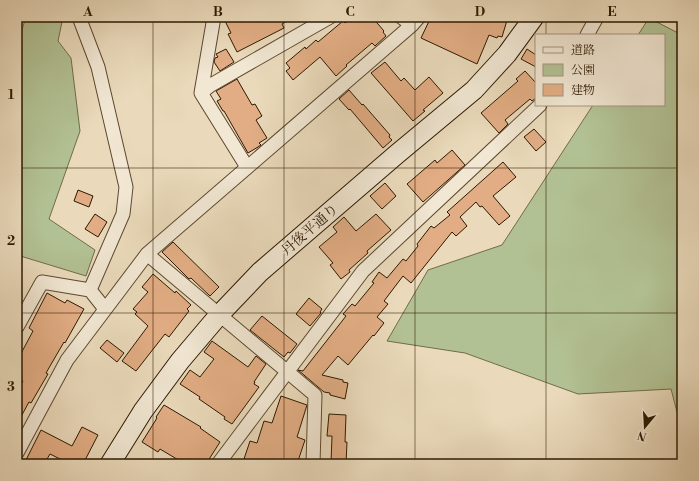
<svg xmlns="http://www.w3.org/2000/svg" width="699" height="481" viewBox="0 0 699 481" font-family="'Libre Bodoni','Noto Serif JP',serif">
	<rect width="100%" height="100%" fill="#eadabb"/>
	<filter id="stains"><feTurbulence type="fractalNoise" baseFrequency=".005" numOctaves="4"/><feColorMatrix values="0 0 0 0 .2 0 0 0 0 .09 0 0 0 0 .02 0 0 0 .5 -.17"/></filter>
	<radialGradient id="worn" r=".72"><stop offset=".6" stop-color="#630" stop-opacity="0"/><stop offset="1" stop-color="#630" stop-opacity=".3"/></radialGradient>
	<path fill="#b2c193" stroke="#706c4a" d="M26,17H63L58,41L71,58L80,131L49,219L95,250L86,276L17,255V45Z
		M649,18L682,35V431L671,389L578,394L465,353L387,341L428,270L502,245L593,105H664V35H638Z"/>
	<path fill="#e2ad84" stroke="#2d1800" d="M223,17H293L282,24L284,28L237,52L228,34L231,33Z
		M352,17H372L384,31L383,32L386,36L375,46L372,43L346,65L347,66L336,76L320,57L293,80L286,71L290,68L286,63L305,47L306,49L316,40L318,42L343,21L345,23Z
		M431,17H508L502,37L498,36L497,38L489,35L477,64L421,38Z
		M226,49L234,62L220,71L214,62L215,58L218,57L216,54Z
		M527,49L536,55V67L521,59Z
		M385,62L401,81L404,78L415,90L429,77L443,93L423,110L425,111L413,121L371,73Z
		M525,71L536,83V98L532,101L530,99L505,120L508,124L499,133L481,113L518,81L516,79Z
		M237,79L252,105L255,104L262,116L256,120L267,138L259,143L261,145L258,147L248,153L224,111H223L217,101L221,99L216,91Z
		M349,90L362,105L363,104L390,135L389,137L392,140L383,148L350,109L349,110L339,99Z
		M534,129L546,142L536,151L524,137Z
		M452,150L465,165L423,202L407,184L435,160L437,163Z
		M503,162L516,177L493,196L510,216L499,225L482,206L480,207L476,202L460,217L467,226L456,236L452,232L411,283L403,276L384,301L388,304L377,317L384,323L374,336L373,335L348,365L338,356L322,375L343,380V382L348,383L345,399L330,395V393L324,392L298,370L303,371L346,316L343,314L352,304L355,306L374,283L372,282L379,272L387,278L403,259L406,261L418,246L417,244L431,226L434,228L450,215L447,212Z
		M385,183L396,196L382,209L370,196Z
		M78,190L93,196L89,207L74,201Z
		M95,214L107,222L98,237L85,229Z
		M376,214L391,230L367,251L368,253L349,270L350,272L341,279L330,265L333,263L319,247L337,232L333,227L344,217L356,231Z
		M173,242L219,287L210,296L191,278L189,279L162,252Z
		M153,274L175,293L176,291L191,305L187,309L189,311L169,337L165,334L136,371L122,361L148,326L135,314L137,312L133,309L148,292L142,287Z
		M47,293L65,303L67,300L84,309L65,343L64,342L46,373L48,374L31,403L29,402L17,424V391L23,381L17,378V361L33,331L29,328Z
		M309,298L322,309L320,312L321,313L310,326L296,314Z
		M262,316L297,344L290,353L288,352L284,357L250,330Z
		M107,340L124,353L117,362L100,348Z
		M212,341L248,367L256,356L266,364L254,382H255L254,384L259,387L232,424L224,419L225,417L199,399L200,397L180,384L190,370L200,377L214,359L204,352Z
		M281,396L307,405L298,434L297,437L305,440L297,464H260L244,459L250,441L257,443L264,421L272,423Z
		M164,405L201,427L200,428L220,442L206,464H185L160,449L158,452L142,442L157,418L156,417Z
		M329,414L346,415L345,442H347L346,464L331,463L332,436H327Z
		M82,427L98,435L83,464H70L50,454L44,464H24L41,430L72,446Z"/>
	<g fill="none" stroke-linecap="round" stroke-linejoin="round">
		<defs>
			<path id="street" d="M79,17L98,67L126,187L123,214L90,290L105,309
				M214,17L201,93L247,167
				M401,17L412,25
				M587,35L597,17
				M201,93L211,85L330,17
				M147,254L315,395L313,464
				M17,327L42,282L90,290
				M17,453L67,360L147,254L412,25L419,17
				M218,464L363,271L540,105"/>
			<path id="secondary" d="M110,464L143,411L180,361L219,315L260,272L397,154L474,90L507,54L534,17"/>
		</defs>
		<use href="#street" stroke="#5c482f" stroke-width="15"/>
		<use href="#secondary" stroke="#2d1800" stroke-width="21"/>
		<use href="#street" stroke="#f1e7d3" stroke-width="13"/>
		<use href="#secondary" stroke="#f1e7d3" stroke-width="19"/>
	</g>
	<path fill="none" stroke="#2d1800" stroke-width="1" stroke-opacity="0.55" d="M153,17V464M284,17V464M415,17V464M546,17V35M546,105V464M17,168H682M17,313H682"/>
	<g text-anchor="middle" dominant-baseline="central" stroke-width="3" stroke-linejoin="round" paint-order="stroke">
		<g font-size="14" fill="#2d1800" stroke="#f1e7d3">
			<text transform="translate(310 230) rotate(-41)">丹後平通り</text>
		</g>
	</g>
	<rect width="699" height="481" fill="none" stroke="#eadabb" stroke-width="44"/>
	<rect x="535" y="34" width="130" height="72" fill="#f1e7d3" stroke="#a3947f"/>
	<rect x="543" y="47" width="20" height="6" fill="#f1e7d3" stroke="#a3947f"/>
	<text x="571" y="54" font-size="12" fill="#2d1800">道路</text>
	<rect x="543" y="64" width="20" height="12" fill="#b2c193" stroke="#a3947f"/>
	<text x="571" y="74" font-size="12" fill="#2d1800">公園</text>
	<rect x="543" y="84" width="20" height="12" fill="#e2ad84" stroke="#a3947f"/>
	<text x="571" y="94" font-size="12" fill="#2d1800">建物</text>
	<g transform="translate(645 427) rotate(198)" stroke="#f1e7d3" stroke-width="3" paint-order="stroke">
	<path d="M0-3L7 15L0 10L-7 15Z" fill="#2d1800"/>
	<text y="-6" font-size="11" font-weight="bold" text-anchor="middle" fill="#2d1800">N</text>
	</g>
	<rect x="22" y="22" width="655" height="437" fill="none" stroke="#2d1800" stroke-width="1.5"/>
	<g font-size="13" text-anchor="middle" font-weight="bold" fill="#2d1800">
		<text x="88" y="16">A</text>
		<text x="218" y="16">B</text>
		<text x="350" y="16">C</text>
		<text x="480" y="16">D</text>
		<text x="612" y="16">E</text>
		<text x="11" y="99">1</text>
		<text x="11" y="245">2</text>
		<text x="11" y="391">3</text>
	</g>
	<rect width="100%" height="100%" filter="url(#stains)"/>
	<rect width="100%" height="100%" fill="url(#worn)"/>
</svg>
